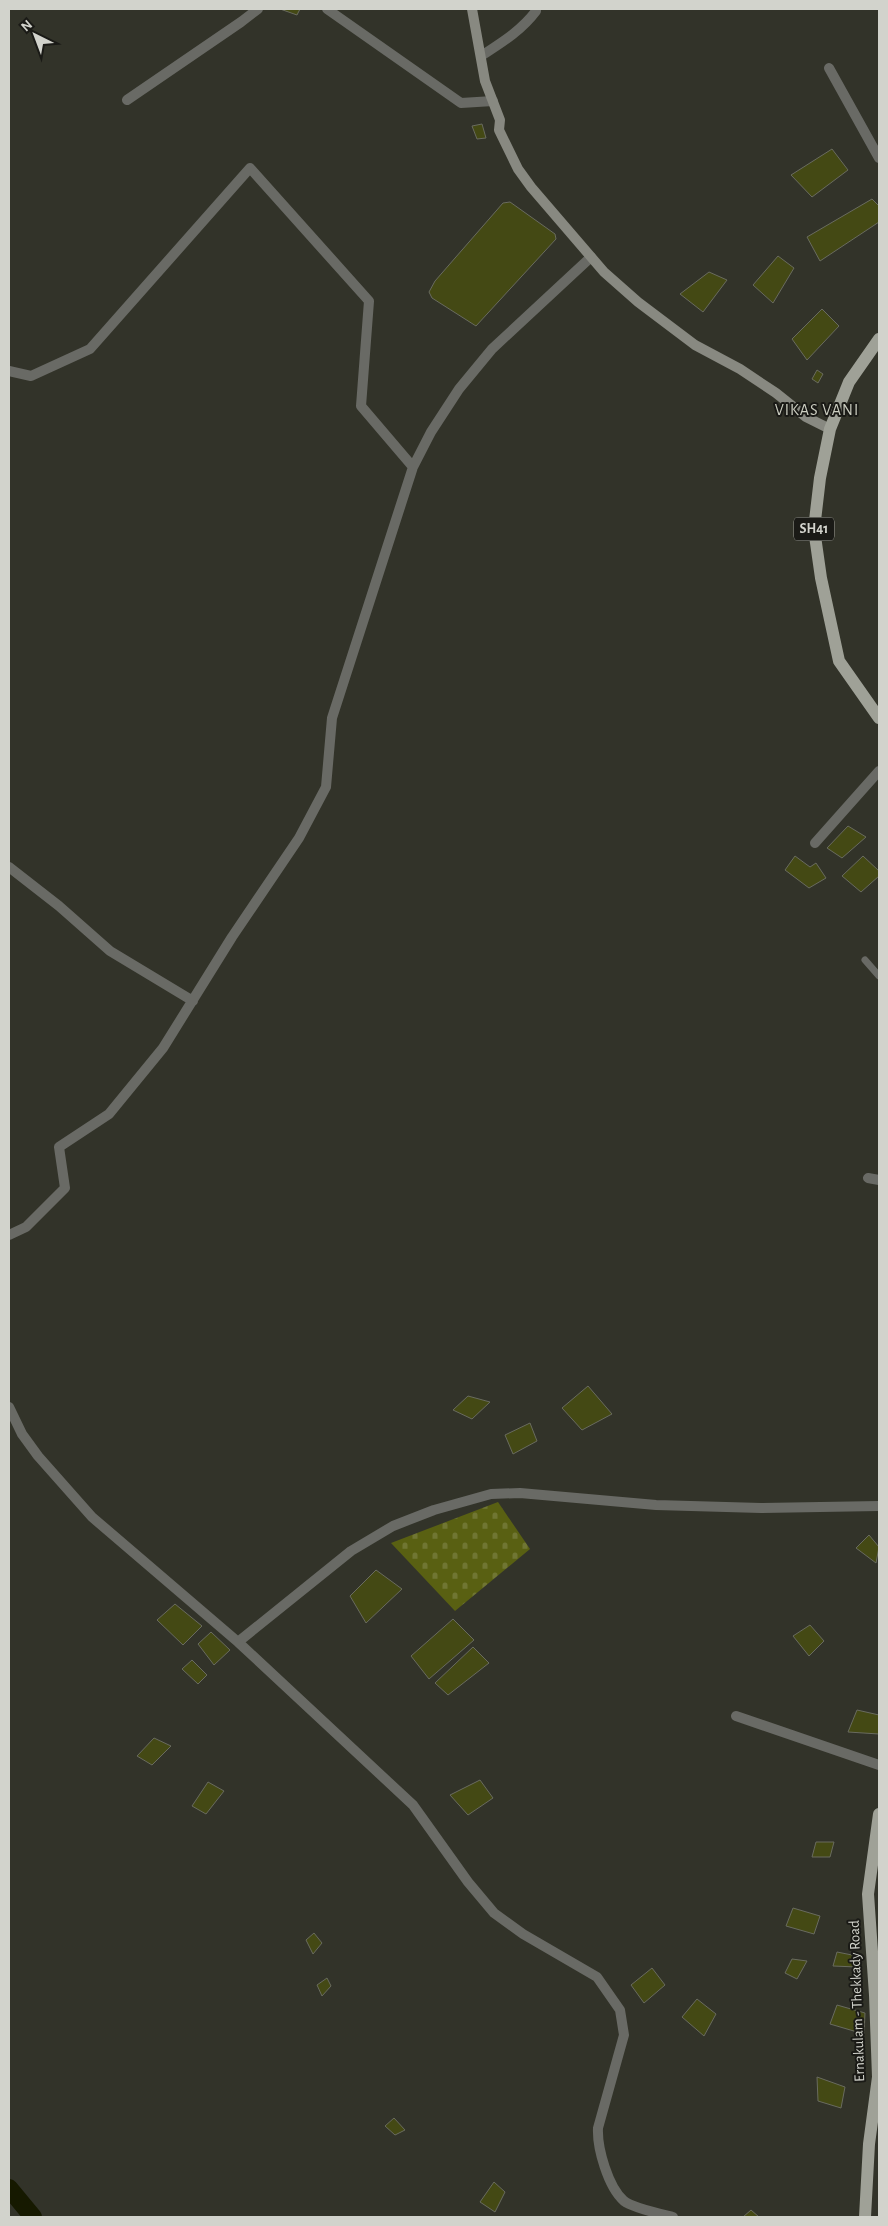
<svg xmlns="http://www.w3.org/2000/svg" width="888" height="2226" viewBox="0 0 888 2226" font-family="'Alegreya Sans',sans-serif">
	<defs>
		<pattern id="cemetery-stones" width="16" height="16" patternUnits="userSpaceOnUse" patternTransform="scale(1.25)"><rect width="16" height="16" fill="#596012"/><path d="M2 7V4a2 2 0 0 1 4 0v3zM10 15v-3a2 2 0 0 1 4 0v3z" fill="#707633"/></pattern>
	</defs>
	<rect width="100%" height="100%" fill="#323329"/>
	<path fill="url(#cemetery-stones)" d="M498,1502L530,1549L455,1611L391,1543Z"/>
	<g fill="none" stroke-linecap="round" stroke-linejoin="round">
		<path stroke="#161900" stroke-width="18" d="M9,2188L33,2217"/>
	</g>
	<path fill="#444914" stroke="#696b5f" d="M280,9H300L297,15Z
		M482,124L486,138L477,139L472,126Z
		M832,149L848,170L812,197L791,175Z
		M872,199L879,206V222L820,261L807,237Z
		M510,202L555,234L556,239L476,326L432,298L429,292L435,281L503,203Z
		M778,256L794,268L773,303L753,285Z
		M709,272L727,280L703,312L680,294Z
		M822,309L839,326L807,360L792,339Z
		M817,370L823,374L818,383L812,379Z
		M848,826L866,837L842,858L827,848Z
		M795,856L810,867L816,863L826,878L809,888L785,870Z
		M863,856L879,871V876L861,892L842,876Z
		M588,1386L612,1414L582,1430L562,1408Z
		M468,1396L490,1402L472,1419L453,1410Z
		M530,1423L537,1441L513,1454L505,1435Z
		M869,1535L879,1547L876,1563L856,1548Z
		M376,1570L402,1589L366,1623L350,1596Z
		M175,1604L202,1626L183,1645L157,1620Z
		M453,1619L474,1640L429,1679L411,1656Z
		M810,1625L824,1641L809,1656L793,1636Z
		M211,1632L230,1650L214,1665L198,1644Z
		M473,1647L489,1663L448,1695L435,1683Z
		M192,1660L207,1675L198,1684L182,1669Z
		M857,1710L879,1715V1734L848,1732Z
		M154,1738L171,1746L152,1765L137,1756Z
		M480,1780L493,1798L468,1815L450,1795Z
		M208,1782L224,1791L206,1814L192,1806Z
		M816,1842H834L830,1857H812Z
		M793,1908L820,1916L814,1934L786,1926Z
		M314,1933L322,1943L313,1954L306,1940Z
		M837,1952L857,1956V1967L833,1966Z
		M792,1959L807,1961L797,1979L785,1973Z
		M652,1968L665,1985L644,2003L631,1985Z
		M327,1978L331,1986L322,1996L317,1985Z
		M697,1999L716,2014L704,2036L682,2017Z
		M837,2005L865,2013L864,2034L830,2024Z
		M817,2077L845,2087L841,2108L818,2101Z
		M394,2118L405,2130L395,2135L385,2126Z
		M494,2182L505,2192L495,2212L480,2202Z
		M751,2210L759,2217H743Z"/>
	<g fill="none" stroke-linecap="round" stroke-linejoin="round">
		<path stroke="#696a65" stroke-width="7" d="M865,960L879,976"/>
		<path stroke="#696a65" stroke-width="10" d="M327,9L461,103L493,101
			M481,56C501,43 521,31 536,11V9
			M829,68L879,158
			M127,100L241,22L258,9
			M9,371L31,376L90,349L250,168L369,301L361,406L413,467
			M815,843L879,771
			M9,867L59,906L110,951L193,1001
			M868,1178L879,1180
			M9,1235L26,1227L65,1188L59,1147L109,1114L163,1048L232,937L299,838L326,787L332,718L413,467L431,432L459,389L492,349L591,257
			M736,1716L879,1765"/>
		<path stroke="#696a65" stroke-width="10" d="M9,1407L22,1434L38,1456L92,1517L238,1642L413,1805L468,1882L494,1913L523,1934L597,1977L620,2010L624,2035L598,2128C597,2148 608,2187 624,2201C633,2208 661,2214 673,2217
			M238,1642L351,1551L393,1526L434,1510L491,1494L520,1493L656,1505L761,1508L879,1506"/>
		<path stroke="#888981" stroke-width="10" d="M472,9L485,81L500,120L499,130L518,169L531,187L604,272L638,302L695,345L740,369L776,393L806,417L830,429"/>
		<path stroke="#9fa197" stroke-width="12" d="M879,339L849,382L830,429L820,478L814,529L821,578L839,661L879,718
			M865,2217L869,2144L878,2077L875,1995L868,1894L879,1814"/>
	</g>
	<g text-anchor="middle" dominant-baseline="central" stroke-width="4" stroke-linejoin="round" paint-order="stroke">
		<rect fill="#1a1a16" stroke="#9b9c95" stroke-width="1" x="794" y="517.5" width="40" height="23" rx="4"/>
		<g font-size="14" font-weight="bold" fill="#d2d3cc">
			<text x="814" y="529">SH41</text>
		</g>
		<g font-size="15" fill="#d2d3cc" stroke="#1a1a16">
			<text transform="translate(857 2001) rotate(-92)">Ernakulam - Thekkady Road</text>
		</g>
		<g font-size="16" letter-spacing="1" fill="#cccec1" stroke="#1a1a16">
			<text x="817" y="410">VIKAS VANI</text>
		</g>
	</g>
	<rect width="888" height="2226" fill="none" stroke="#d2d3cc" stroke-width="20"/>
	<g transform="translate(35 35) rotate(318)" stroke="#1a1a16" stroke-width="4" paint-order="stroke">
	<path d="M0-4L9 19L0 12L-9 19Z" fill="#d2d3cc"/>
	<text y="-8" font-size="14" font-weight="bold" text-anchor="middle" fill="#d2d3cc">N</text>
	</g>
</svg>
